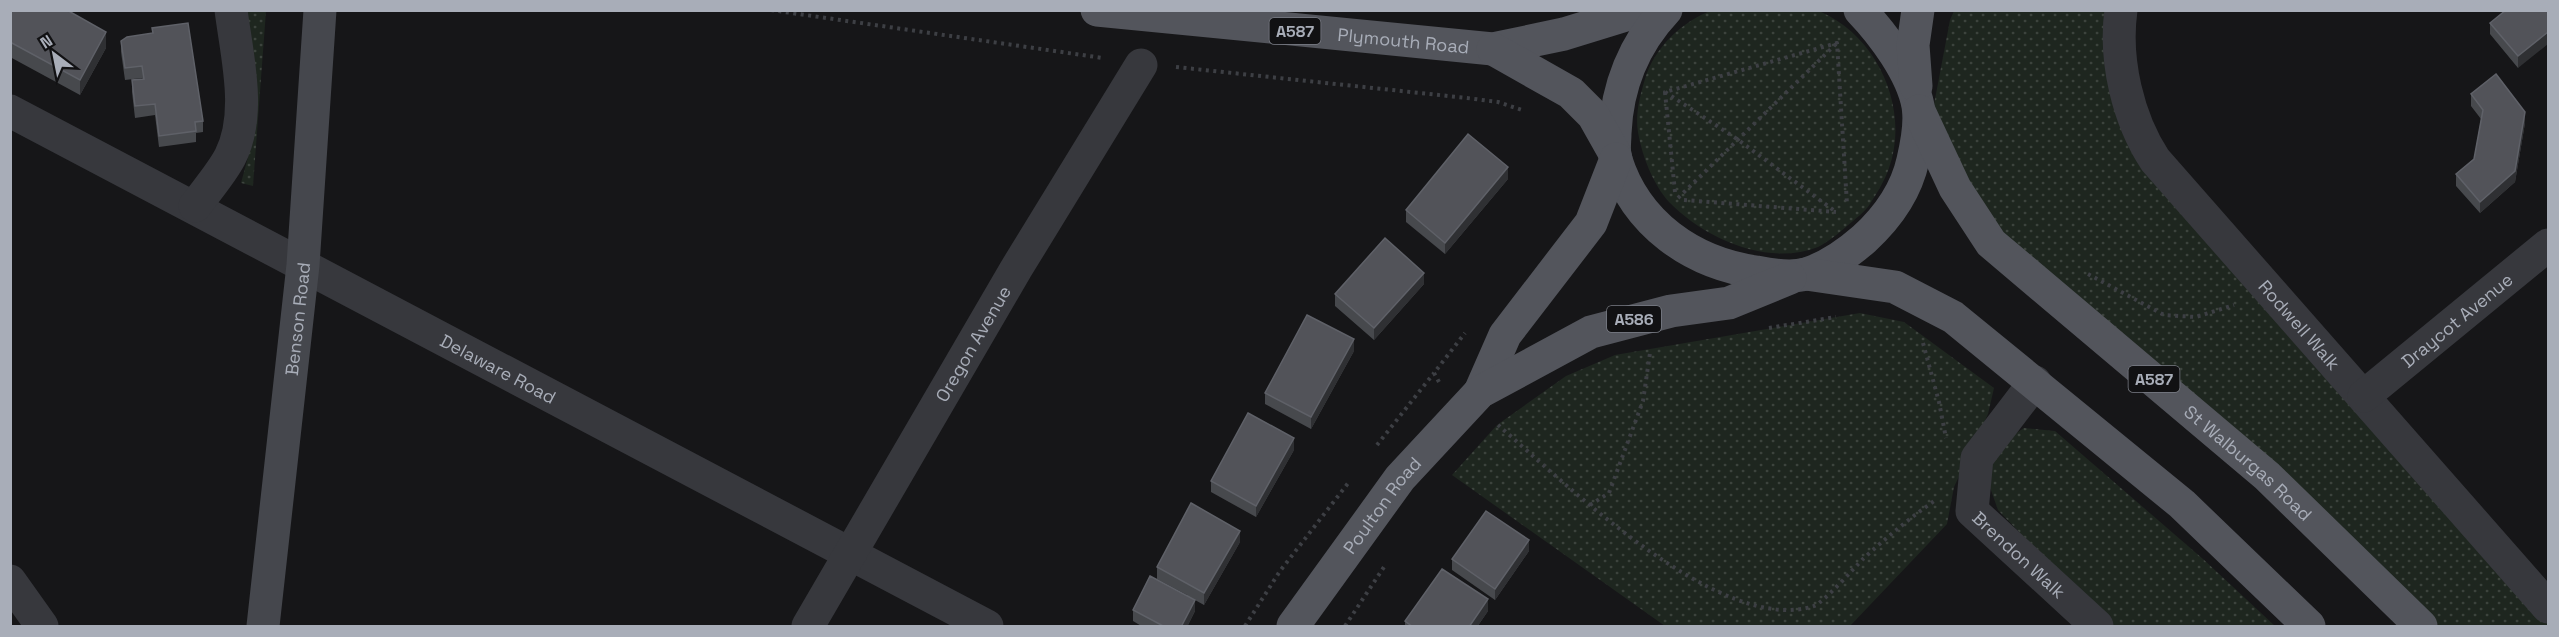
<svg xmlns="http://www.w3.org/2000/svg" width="2559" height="637" viewBox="0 0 2559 637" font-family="'Space Grotesk',sans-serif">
	<defs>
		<pattern id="grass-dots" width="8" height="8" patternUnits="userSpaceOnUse" patternTransform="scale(1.5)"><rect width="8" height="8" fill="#1e261f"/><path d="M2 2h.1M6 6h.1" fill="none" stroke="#3c433d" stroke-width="1.8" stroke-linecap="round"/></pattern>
	</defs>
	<rect width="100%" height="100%" fill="#161618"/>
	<path fill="url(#grass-dots)" d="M1713,10C1731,10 1809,6 1821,12C1878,37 1910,109 1889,168C1885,180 1877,193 1870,204C1864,213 1855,219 1847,226C1839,233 1828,242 1818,247C1767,267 1704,238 1669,202C1653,184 1642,156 1638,132C1635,114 1640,96 1645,79C1654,48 1682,21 1713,10Z
		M247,11H266L253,186L241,183L251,146Z
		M1954,11H2121L2140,137L2548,612V626H2421L2007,258L1932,115L1950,20Z
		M1860,313L1904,322L1994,388L1988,414L1954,487L1947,524L1850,626H1665L1452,475L1497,425L1566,376L1615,355Z
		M2024,428L2055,431L2203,559L2275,626H2110L1998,510L1987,479L1996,446Z"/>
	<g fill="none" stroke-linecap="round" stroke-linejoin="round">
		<path stroke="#3d3f44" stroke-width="4" stroke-dasharray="3 4.5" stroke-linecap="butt" d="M771,10L1103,58
			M1176,67L1467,98L1498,102L1525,111
			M1665,92L1737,139L1836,212
			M1675,192L1665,92L1837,43L1847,204
			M1678,198L1836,44
			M1684,200L1836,212
			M2088,274L2164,315L2196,317L2234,305
			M1769,328L1836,317
			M1923,343L1939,402L1946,438
			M1439,382L1434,373L1465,333
			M1498,425C1564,482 1721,637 1814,606C1824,602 1854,568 1863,559C1887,537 1911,517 1937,499
			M1377,445L1434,373
			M1590,505L1609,493L1643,401L1650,353
			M1245,626L1280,571L1349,482
			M1345,626L1386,564"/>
		<g stroke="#37383d" stroke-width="33">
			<path id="s1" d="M2121,10C2114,60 2128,119 2155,160L2548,607"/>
			<path id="s2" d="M10,111L987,626"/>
			<path d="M195,206C206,191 221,174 230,157C252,114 237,57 231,10"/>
			<path id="s3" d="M2035,382L1977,458L1972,511L2097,626"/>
			<path id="s4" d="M2364,396L2548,245"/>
			<path d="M10,581L42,626"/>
			<path id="s5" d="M808,626L1016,269L1141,65"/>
		</g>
		<path stroke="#45474d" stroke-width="33" id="s6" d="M263,626L303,265L320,10"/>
		<g stroke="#53555c" stroke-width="33">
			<path id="s7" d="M1097,10L1493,49L1564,34L1642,10"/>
			<path d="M1666,10C1634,44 1617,87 1615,133C1615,142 1613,152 1616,160C1636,224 1692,263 1756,272C1771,275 1791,278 1806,274C1826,268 1848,253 1864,239C1888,217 1906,192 1913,160C1917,143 1921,124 1918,106C1912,73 1883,34 1860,10"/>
			<path d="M1493,49L1571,93L1593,115L1615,154"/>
			<path d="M1916,86L1913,45L1918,10"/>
			<path id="s8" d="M1919,111L1955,188L1991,243L2267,476L2421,626"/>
			<path d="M1806,274L1895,287L1953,317L2182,504L2309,626"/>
			<path d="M1480,392L1505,335L1591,223L1616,159"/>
			<path id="s9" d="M1293,626L1400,478L1480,392L1591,332L1671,311L1729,303L1790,278"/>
		</g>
	</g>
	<path fill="#47494d" d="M10,10L106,48L80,95L10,57Z
		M2548,10L2518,68L2490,34V23Z
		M121,41L203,121V132L196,133V142L159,147L155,115L135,118L132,92V80L143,79L142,78L125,80L121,52Z
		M2471,94L2525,123L2515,182L2480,213L2456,186V174L2474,159L2481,119L2471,106Z
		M1508,179L1445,254L1406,222V210Z
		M1424,284L1374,340L1335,306V294Z
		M1354,351L1311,429L1265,404V393Z
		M1294,450L1256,517L1211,492V481Z
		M1240,542L1204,605L1195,600V611L1187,627H1143L1133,621V610L1187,595L1157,579V567Z
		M1529,551L1495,600L1452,570V559Z
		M1488,611L1477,627H1405V621Z"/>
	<path fill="#2f3033" d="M106,32V48L80,95V80Z
		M2548,32V44L2518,68V56Z
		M2525,112V123L2515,182L2480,213V202Z
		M1508,167V179L1445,254V243Z
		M1424,273V284L1374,340V328Z
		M1354,339V351L1311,429V417Z
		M1294,438V450L1256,517V506Z
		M1240,531V542L1204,605V593Z
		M1529,540V551L1495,600V589Z
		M1488,599V611L1477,627H1469Z
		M1195,600V611L1187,627H1181Z"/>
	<path fill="#525359" stroke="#5f6168" stroke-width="1.5" d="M10,10H67L106,32L80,80L10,42Z
		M2506,10H2548V32L2518,56L2490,23Z
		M188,23L203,121L195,122L196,131L159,136L155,104L135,106L132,80L144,79L142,66L125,68L121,41L127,37L153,33L152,28Z
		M2496,74L2525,112L2515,171L2480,202L2456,174L2474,159L2483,110L2471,94Z
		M1468,134L1508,167L1445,243L1406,210Z
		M1385,238L1424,273L1374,328L1335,294Z
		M1307,315L1354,339L1311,417L1265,393Z
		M1248,413L1294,438L1256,506L1211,481Z
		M1191,503L1240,531L1204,593L1157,567Z
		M1486,511L1529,540L1495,589L1452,559Z
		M1442,569L1488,599L1469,627H1413L1405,621Z
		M1150,576L1195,600L1181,627H1165L1133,610Z"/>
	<g text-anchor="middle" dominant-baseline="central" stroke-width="5" stroke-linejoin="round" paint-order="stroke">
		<g fill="#111113" stroke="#7b7e86" stroke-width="1.5">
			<rect x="1269.5" y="18" width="51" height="26" rx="4.5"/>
			<rect x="1607" y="306" width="54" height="26" rx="4.5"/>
			<rect x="2128.5" y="366" width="51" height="26" rx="4.5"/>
		</g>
		<g font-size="16" font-weight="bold" fill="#a8adb8">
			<text x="1295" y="31">A587</text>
			<text x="1634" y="319">A586</text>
			<text x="2154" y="379">A587</text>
		</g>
		<g font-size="18" fill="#a8adb8" stroke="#111113">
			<text stroke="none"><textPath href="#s7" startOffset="308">Plymouth Road</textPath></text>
			<text stroke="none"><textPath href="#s6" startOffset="309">Benson Road</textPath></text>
			<text stroke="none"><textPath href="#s4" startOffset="120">Draycot Avenue</textPath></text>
			<text stroke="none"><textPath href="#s1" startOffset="376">Rodwell Walk</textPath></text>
			<text stroke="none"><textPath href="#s5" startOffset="327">Oregon Avenue</textPath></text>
			<text stroke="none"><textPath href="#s2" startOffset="552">Delaware Road</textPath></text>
			<text stroke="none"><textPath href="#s8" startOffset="489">St Walburgas Road</textPath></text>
			<text stroke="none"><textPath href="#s9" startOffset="150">Poulton Road</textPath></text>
			<text stroke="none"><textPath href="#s3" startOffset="213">Brendon Walk</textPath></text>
		</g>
	</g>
	<rect width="2559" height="637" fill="none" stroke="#a8adb8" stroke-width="24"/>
	<g transform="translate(54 54) rotate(328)" stroke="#111113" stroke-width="4.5" paint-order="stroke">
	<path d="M0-4.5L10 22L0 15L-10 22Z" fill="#a8adb8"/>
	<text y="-9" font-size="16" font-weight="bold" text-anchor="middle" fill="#a8adb8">N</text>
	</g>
</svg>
